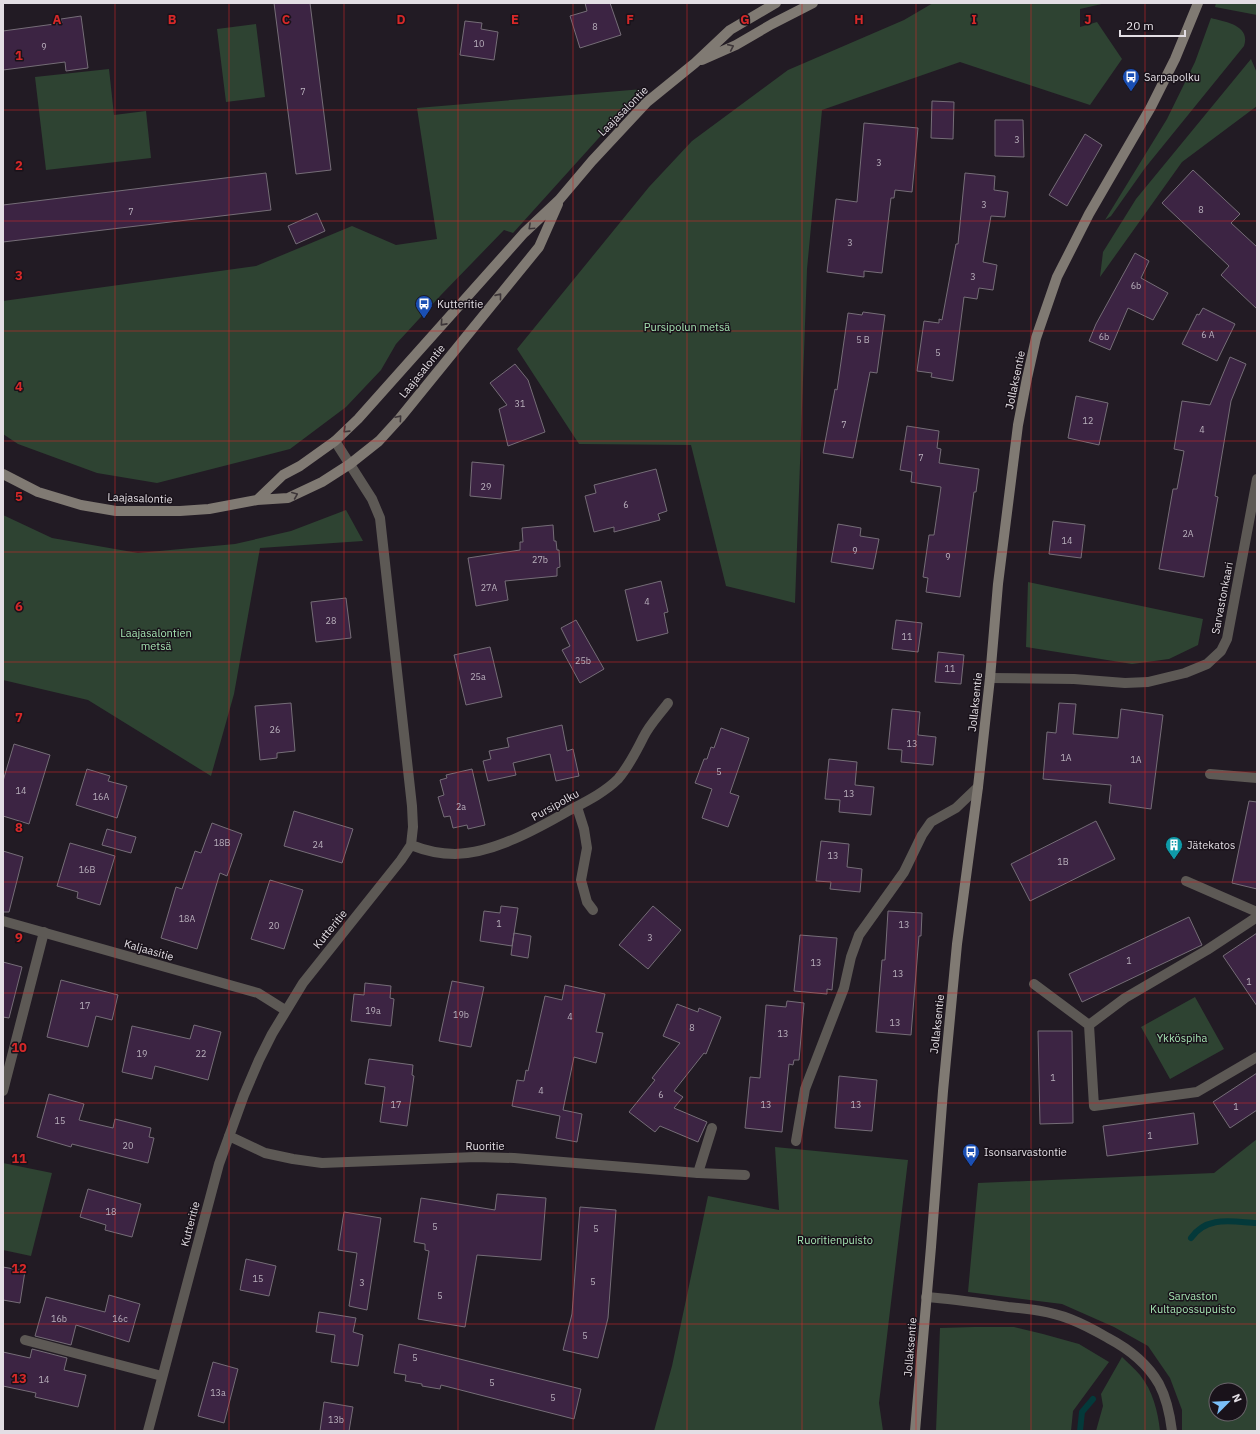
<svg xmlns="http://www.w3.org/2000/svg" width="1260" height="1434" viewBox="0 0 1260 1434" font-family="'IBM Plex Sans',sans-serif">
	<rect width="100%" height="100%" fill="#221b24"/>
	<path fill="#2e4332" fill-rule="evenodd" d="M933,3H1106L1080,9V27L1097,22L1122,59L1090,105L960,62L822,110L807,269L795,603L726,586L691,445L579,444L517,349L649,187L692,141L788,70L904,20Z
		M1216,3H1257V15L1215,7Z
		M1211,18C1225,22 1251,25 1244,46L1145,168L1111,216L1105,220L1167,119L1195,62Z
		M256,24L265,97L226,102L217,29Z
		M1251,59L1257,73V106L1182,162L1100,277L1103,252L1136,199Z
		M109,69L114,115L146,111L151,158L46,170L35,77Z
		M643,89L513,233L504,230L441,295L396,344L381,370L346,407L290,449L157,483L97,473L18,444L3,434V301L256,266L352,226L396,245L437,239L417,108Z
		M346,510L363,541L260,548L234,694L211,776L88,700L3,680V515L52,538L138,553L235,544L291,531Z
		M1028,582L1203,619L1198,645L1169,659L1132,664L1026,647Z
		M1195,997L1224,1049L1170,1079L1141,1027Z
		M1257,1139V1431H1182V1410L1170,1378L1148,1346L1114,1327L1062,1304L968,1292L978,1183L1214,1173ZM1216,1390H1240V1414H1216Z
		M775,1147L908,1160L879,1403L883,1431H654L672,1366L708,1196L779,1210Z
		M3,1163L52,1173L31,1256L3,1250Z
		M974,1327H1014L1043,1334L1079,1344L1109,1362L1073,1411L1071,1431H936L940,1328Z
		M1122,1357C1128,1363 1135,1369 1140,1375C1153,1391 1158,1412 1160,1431H1096L1103,1406L1101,1394Z"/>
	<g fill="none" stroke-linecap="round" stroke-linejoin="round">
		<path stroke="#04393a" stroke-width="6" d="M1191,1238C1207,1215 1233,1222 1257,1223
			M1080,1431L1082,1412L1093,1399"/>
	</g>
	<path fill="#3c2443" stroke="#756d77" d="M274,3H310L331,170L296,174Z
		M585,3H610L621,35L580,48L570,16L587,11Z
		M81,16L88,68L66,71L65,62L3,70V31L62,23L61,19Z
		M465,21L482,23L481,29L498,32L494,60L460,55Z
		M932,101L954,102L953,139L931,138Z
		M995,120H1023L1024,157L995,156Z
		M864,123L918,128L912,192L895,190L894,198H891L882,273L864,271V277L827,272L836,199L857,202Z
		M1085,134L1102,145L1067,206L1049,195Z
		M1193,170L1240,214L1231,223L1257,247V309L1221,275L1229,266L1162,203Z
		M266,173L271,210L3,242V205Z
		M965,173L995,176L994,190L1008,192L1005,217L991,216L983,262L997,265L993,290L979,288L977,299L964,297L953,381L931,377L932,373L917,371L924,321L939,323V319L942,320L956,244H958Z
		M317,213L325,231L296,244L288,226Z
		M1135,253L1149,261L1141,278L1168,293L1153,320L1128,308L1110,350L1089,341L1096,324Z
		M1203,308L1235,324L1217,361L1182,344L1197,314L1199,315Z
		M863,312L885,315L877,373L870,372L853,458L823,453L835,389L837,390L848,313L862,315Z
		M1230,357L1246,364L1231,401L1215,496L1218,497L1204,577L1159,569L1173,489H1177L1184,451L1174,449L1182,401L1210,405Z
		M515,364L528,380L545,432L508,446L499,409L507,405L490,383Z
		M1076,396L1108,403L1099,445L1068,438Z
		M907,426L939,431L937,448L941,449L939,463L979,469L976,492H974L960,597L926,592L928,578L923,577L929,535H934L941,487L911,482L912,472L900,470Z
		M472,462L504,465L501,499L470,496Z
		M656,469L667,511L658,514L660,520L614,532V527L594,532L585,496L596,493L594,485Z
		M1053,521L1085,525L1081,558L1049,554Z
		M838,524L861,528L860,536L879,539L873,569L831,562Z
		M553,525L554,541H556L557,550H559L560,567L557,568V576L505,581L508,600L476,606L468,558L520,550V542H523L522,528Z
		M661,581L668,612L664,613L668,633L637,641L625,590Z
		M346,598L351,638L316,642L311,602Z
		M576,620L604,669L580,683L562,650L570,646L561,628Z
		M896,620L922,623L918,652L892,649Z
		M490,647L502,697L466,705L454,655Z
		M938,652L964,655L961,684L935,682Z
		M291,703L295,751L277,753V758L260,760L255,706Z
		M1059,703L1076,704L1073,734L1118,738L1121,709L1163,715L1151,809L1109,803L1111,785L1043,779L1047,732L1056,733Z
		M892,709L920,712L918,735L936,737L933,765L901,762L902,750L888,749Z
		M562,725L567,751L573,749L579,776L556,781L550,754L513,763L516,775L488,781L483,761L491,759L489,751L509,747L507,738Z
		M721,728L749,738L730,793L739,796L728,827L702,818L712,789L695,783L704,759H707L711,747L714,748Z
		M14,744L50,755L29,824L3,816V781Z
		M829,759L857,762L855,785L874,787L871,815L839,812L840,800L825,799Z
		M87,769L110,776L108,781L127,786L117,818L76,805Z
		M472,769L485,825L468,829L467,825L453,828L450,816L444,817L438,797L444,795L440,780L447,778L446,775Z
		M1249,801L1257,802V889L1232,883Z
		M294,811L353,829L342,863L284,846Z
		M1096,821L1115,859L1030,901L1011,864Z
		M212,823L242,834L227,876L220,873L197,949L161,938L176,887L182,889L195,851L201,853Z
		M107,829L136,837L131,853L102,845Z
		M821,841L849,844L847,867L862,869L860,892L830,889L831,882L816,881Z
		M70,843L115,856L100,905L77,898L78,892L57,886Z
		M3,851L23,857L9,912H3Z
		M270,880L303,890L284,949L251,939Z
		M501,906L518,908L512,946L480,941L484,911L500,913Z
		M653,906L681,930L648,969L619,945Z
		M888,911L922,913L921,936H919L911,1035L876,1032L882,960H885Z
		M1189,917L1202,945L1082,1002L1069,974Z
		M514,933L531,936L528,958L511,955Z
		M1257,933V1006L1223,956Z
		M800,935L837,938L832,990L827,989V994L794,991Z
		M3,962L22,967L9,1018L3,1017Z
		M61,980L118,995L112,1020L96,1016L88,1047L47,1037Z
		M452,981L484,987L471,1047L439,1041Z
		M365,983L391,986L390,998L394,999L391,1026L351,1021L354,994L364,995Z
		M565,985L605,994L596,1032L603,1033L596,1063L574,1057L563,1110L582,1114L577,1142L556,1138L560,1116L512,1106L517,1080L524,1081L526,1070L528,1071L545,996L562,1000Z
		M787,1001L804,1003L799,1060H794L793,1065L789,1064L782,1132L745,1128L750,1077L760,1078L766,1005L786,1007Z
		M677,1004L698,1012L699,1008L721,1017L706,1054L704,1053L674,1091L683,1097L674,1108L707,1122L698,1142L660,1126L655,1132L629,1112L655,1080L652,1078L680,1043L663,1036Z
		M194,1025L221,1032L208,1080L155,1066L152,1079L122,1072L132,1026L190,1039Z
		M1038,1031H1072L1073,1123L1040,1124Z
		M369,1059L413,1065L412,1075L414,1076L407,1126L380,1122L385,1087L365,1084Z
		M1257,1073V1110L1230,1128L1213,1102Z
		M839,1076L877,1080L872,1131L835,1128Z
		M49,1094L84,1104L79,1120L113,1128L115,1119L151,1128L149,1137L154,1138L148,1163L72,1144L71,1147L37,1137Z
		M1194,1113L1198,1144L1107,1156L1103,1126Z
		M88,1189L141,1204L132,1237L105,1230L106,1225L80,1217Z
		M497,1194L546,1198L541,1260L477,1255L465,1327L418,1319L429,1251L425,1250V1244L414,1242L421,1198L495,1210Z
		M580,1207L616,1210L608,1318L598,1358L563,1350L572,1314Z
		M344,1212L381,1218L367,1310L349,1306L357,1253L338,1250Z
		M246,1259L276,1266L269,1296L240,1290Z
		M3,1267L25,1271L20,1303L3,1300Z
		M109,1295L140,1304L129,1342L76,1325L71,1345L35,1336L46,1297L105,1312Z
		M319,1312L356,1318L353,1332L363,1335L358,1366L331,1362L335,1335L316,1332Z
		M399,1344L581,1389L574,1419L441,1385L440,1389L422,1386V1384L405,1381L406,1375L394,1373Z
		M32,1349L67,1358L64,1370L86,1375L78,1407L35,1397L36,1393L3,1386V1352L30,1358Z
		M213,1362L238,1369L224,1423L198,1416Z
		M324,1402L353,1407L349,1431H320Z"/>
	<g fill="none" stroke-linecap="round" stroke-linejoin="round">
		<path stroke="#5d5955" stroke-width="10" d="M1210,774L1257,778
			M577,807L584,829L587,848L581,880L587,902L593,910
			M1186,881L1257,912
			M1257,917L1207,950L1125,998L1089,1025L1094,1106L1197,1092L1257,1057
			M1034,984L1089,1025
			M3,1091L44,932
			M796,1141L805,1089L844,988L851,957L859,935L904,872L922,835L931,822L956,808L978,787
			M698,1173L712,1128
			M25,1340L162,1376"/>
		<path stroke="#5d5955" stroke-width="10" d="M990,678L1074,679L1125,683L1148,682L1185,673L1207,664L1221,651L1227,639L1257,479
			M411,845C426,851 439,854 455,854C494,853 537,829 570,810C587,801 605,792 618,779C629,766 636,752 643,738C649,725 660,714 668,703
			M3,921L258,993L285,1010
			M229,1136L265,1153L293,1159L322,1163L476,1157L514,1158L698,1173L745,1175
			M926,1297C954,1299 980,1303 1008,1307C1029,1309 1050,1311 1070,1319C1083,1324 1096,1331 1108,1338C1129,1349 1147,1363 1159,1384C1167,1399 1170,1415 1172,1431
			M148,1431L219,1164L244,1095L259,1060L272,1034L303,983L401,860L411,845L413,827L412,806L380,518L372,499L335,441"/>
		<path stroke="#807a73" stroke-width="10" d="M702,60L736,45L772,24L813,3
			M3,474L38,492L81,505L116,511H180L209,509L257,500L288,498L322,482L350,464L379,441L400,418L539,247L558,204
			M257,500L283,475L300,466L335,441L358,419L524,233L559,200L592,161L647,102L695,63L730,30L776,3
			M915,1431L931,1247L943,1091L957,944L978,787L990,678L998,584L1018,425L1027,378L1036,338L1057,277L1089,214L1151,107L1175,59L1198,3"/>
	</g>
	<defs><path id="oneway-chevron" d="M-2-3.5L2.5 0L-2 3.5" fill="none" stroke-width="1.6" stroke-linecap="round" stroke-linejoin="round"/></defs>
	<g stroke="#3d3639">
		<use href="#oneway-chevron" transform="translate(731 47) rotate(-24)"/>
		<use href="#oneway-chevron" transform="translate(531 227) rotate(137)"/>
		<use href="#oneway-chevron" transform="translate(499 296) rotate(-51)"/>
		<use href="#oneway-chevron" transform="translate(443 323) rotate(132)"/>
		<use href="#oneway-chevron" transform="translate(399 418) rotate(-49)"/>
		<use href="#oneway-chevron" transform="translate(346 430) rotate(136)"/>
		<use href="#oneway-chevron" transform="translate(295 495) rotate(-23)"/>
	</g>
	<path fill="none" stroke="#d62828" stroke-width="1" stroke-opacity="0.55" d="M115,3V1431M229,3V1431M344,3V1431M458,3V1431M573,3V1431M687,3V1431M802,3V1431M916,3V1431M1031,3V1431M1145,3V1431M3,110H1257M3,221H1257M3,331H1257M3,441H1257M3,552H1257M3,662H1257M3,772H1257M3,882H1257M3,993H1257M3,1103H1257M3,1213H1257M3,1324H1257"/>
	<defs>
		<symbol id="bus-pin" viewBox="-11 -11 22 30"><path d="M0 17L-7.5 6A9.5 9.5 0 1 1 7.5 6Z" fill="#1a4fb4" stroke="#19121a"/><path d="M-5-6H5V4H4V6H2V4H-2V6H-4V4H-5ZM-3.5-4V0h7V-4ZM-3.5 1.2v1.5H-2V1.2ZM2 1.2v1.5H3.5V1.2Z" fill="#fff"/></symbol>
		<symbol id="building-pin" viewBox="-11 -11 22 30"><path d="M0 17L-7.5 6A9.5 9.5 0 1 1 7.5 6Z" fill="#0f9aa8" stroke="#19121a"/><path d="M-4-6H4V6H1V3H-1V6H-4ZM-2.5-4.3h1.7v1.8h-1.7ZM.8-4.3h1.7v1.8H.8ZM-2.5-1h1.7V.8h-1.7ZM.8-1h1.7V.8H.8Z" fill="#fff"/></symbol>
	</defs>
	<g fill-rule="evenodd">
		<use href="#bus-pin" x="1121" y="67" width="20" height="27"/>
		<use href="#bus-pin" x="414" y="294" width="20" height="27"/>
		<use href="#building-pin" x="1164" y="835" width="20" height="27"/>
		<use href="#bus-pin" x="961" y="1142" width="20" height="27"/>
	</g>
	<g text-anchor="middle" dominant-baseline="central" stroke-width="3" stroke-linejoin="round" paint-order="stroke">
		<g font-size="9" fill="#b9b0bc">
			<text x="595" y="26">8</text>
			<text x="479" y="43">10</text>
			<text x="44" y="46">9</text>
			<text x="303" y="91">7</text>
			<text x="1017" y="139">3</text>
			<text x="879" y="162">3</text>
			<text x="984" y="204">3</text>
			<text x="1201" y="209">8</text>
			<text x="131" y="211">7</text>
			<text x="850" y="242">3</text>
			<text x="973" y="276">3</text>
			<text x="1136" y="285">6b</text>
			<text x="1208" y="334">6 A</text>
			<text x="1104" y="336">6b</text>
			<text x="863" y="339">5 B</text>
			<text x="938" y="352">5</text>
			<text x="520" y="403">31</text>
			<text x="1088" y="420">12</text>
			<text x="844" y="424">7</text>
			<text x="1202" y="429">4</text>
			<text x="921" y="457">7</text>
			<text x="486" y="486">29</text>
			<text x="626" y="504">6</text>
			<text x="1188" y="533">2A</text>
			<text x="1067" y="540">14</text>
			<text x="855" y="550">9</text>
			<text x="948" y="556">9</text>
			<text x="540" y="559">27b</text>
			<text x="489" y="587">27A</text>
			<text x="647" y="601">4</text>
			<text x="331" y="620">28</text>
			<text x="907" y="636">11</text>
			<text x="583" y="660">25b</text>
			<text x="950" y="668">11</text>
			<text x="478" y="676">25a</text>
			<text x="275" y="729">26</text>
			<text x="912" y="743">13</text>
			<text x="1066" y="757">1A</text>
			<text x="1136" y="759">1A</text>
			<text x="719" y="771">5</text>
			<text x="21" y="790">14</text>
			<text x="849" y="793">13</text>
			<text x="101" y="796">16A</text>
			<text x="461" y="806">2a</text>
			<text x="222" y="842">18B</text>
			<text x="318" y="844">24</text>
			<text x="833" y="855">13</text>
			<text x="1063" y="861">1B</text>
			<text x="87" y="869">16B</text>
			<text x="187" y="918">18A</text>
			<text x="499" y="923">1</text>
			<text x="904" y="924">13</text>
			<text x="274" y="925">20</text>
			<text x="650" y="937">3</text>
			<text x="1129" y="960">1</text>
			<text x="816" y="962">13</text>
			<text x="898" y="973">13</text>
			<text x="1249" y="981">1</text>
			<text x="85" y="1005">17</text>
			<text x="373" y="1010">19a</text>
			<text x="461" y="1014">19b</text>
			<text x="570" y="1016">4</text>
			<text x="895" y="1022">13</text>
			<text x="692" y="1027">8</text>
			<text x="783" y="1033">13</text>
			<text x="142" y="1053">19</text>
			<text x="201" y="1053">22</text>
			<text x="1053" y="1077">1</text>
			<text x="541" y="1090">4</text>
			<text x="661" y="1094">6</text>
			<text x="396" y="1104">17</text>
			<text x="766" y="1104">13</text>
			<text x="856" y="1104">13</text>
			<text x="1236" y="1106">1</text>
			<text x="60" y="1120">15</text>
			<text x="1150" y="1135">1</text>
			<text x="128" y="1145">20</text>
			<text x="111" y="1211">18</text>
			<text x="435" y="1226">5</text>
			<text x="596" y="1228">5</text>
			<text x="258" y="1278">15</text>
			<text x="593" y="1281">5</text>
			<text x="362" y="1282">3</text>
			<text x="440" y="1295">5</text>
			<text x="59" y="1318">16b</text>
			<text x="120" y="1318">16c</text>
			<text x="585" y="1335">5</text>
			<text x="415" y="1357">5</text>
			<text x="44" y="1379">14</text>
			<text x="492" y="1382">5</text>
			<text x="218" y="1392">13a</text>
			<text x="553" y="1397">5</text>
			<text x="336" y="1419">13b</text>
		</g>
		<g font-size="11" fill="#e3dee4" stroke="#19121a" text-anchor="start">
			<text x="1144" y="77">Sarpapolku</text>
			<text x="437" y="304">Kutteritie</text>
			<text x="1187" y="845">Jätekatos</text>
			<text x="984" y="1152">Isonsarvastontie</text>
		</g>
		<g font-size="11" fill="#e3dee4" stroke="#19121a">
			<text transform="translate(623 111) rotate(-45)">Laajasalontie</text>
			<text transform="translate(422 371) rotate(-51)">Laajasalontie</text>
			<text transform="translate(1015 380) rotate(-78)">Jollaksentie</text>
			<text transform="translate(140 498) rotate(2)">Laajasalontie</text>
			<text transform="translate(1222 598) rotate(-79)">Sarvastonkaari</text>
			<text transform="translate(975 702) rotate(-84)">Jollaksentie</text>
			<text transform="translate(555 805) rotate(-29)">Pursipolku</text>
			<text transform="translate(330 929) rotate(-51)">Kutteritie</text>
			<text transform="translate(149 950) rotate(16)">Kaljaasitie</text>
			<text transform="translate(937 1024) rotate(-84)">Jollaksentie</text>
			<text x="485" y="1146">Ruoritie</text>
			<text transform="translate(190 1224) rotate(-75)">Kutteritie</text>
			<text transform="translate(910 1347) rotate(-85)">Jollaksentie</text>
		</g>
		<g font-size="11" fill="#a4e3b1" stroke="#19121a">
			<text x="687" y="327">Pursipolun metsä</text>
			<text x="156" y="633">Laajasalontien<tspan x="156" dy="13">metsä</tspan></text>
			<text x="1182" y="1038">Ykköspiha</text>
			<text x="835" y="1240">Ruoritienpuisto</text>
			<text x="1193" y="1296">Sarvaston<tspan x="1193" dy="13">Kultapossupuisto</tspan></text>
		</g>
	</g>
	<g font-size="13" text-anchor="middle" font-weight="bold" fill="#d62828" stroke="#19121a" stroke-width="3" stroke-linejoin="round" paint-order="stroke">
		<text x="57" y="24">A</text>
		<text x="172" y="24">B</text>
		<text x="286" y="24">C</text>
		<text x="401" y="24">D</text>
		<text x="515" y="24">E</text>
		<text x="630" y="24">F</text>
		<text x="745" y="24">G</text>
		<text x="859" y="24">H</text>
		<text x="974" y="24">I</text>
		<text x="1088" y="24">J</text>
		<text x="19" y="60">1</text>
		<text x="19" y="170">2</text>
		<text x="19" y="280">3</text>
		<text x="19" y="391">4</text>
		<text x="19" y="501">5</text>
		<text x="19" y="611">6</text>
		<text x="19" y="722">7</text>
		<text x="19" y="832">8</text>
		<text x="19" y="942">9</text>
		<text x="19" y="1052">10</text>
		<text x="19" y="1163">11</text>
		<text x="19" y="1273">12</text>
		<text x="19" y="1383">13</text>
	</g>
	<rect width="1260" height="1434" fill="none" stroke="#e3dee4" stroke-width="8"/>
	<g transform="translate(1228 1402) rotate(66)"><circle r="19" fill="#19121a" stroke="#6a646b"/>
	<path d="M0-3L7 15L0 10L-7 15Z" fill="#7abff8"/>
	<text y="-6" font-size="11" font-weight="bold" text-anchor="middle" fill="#e3dee4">N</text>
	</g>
	<path d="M1120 30v6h65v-6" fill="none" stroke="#e3dee4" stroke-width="2"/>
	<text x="1126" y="30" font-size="12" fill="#e3dee4" stroke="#19121a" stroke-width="3" paint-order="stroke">20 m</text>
</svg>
